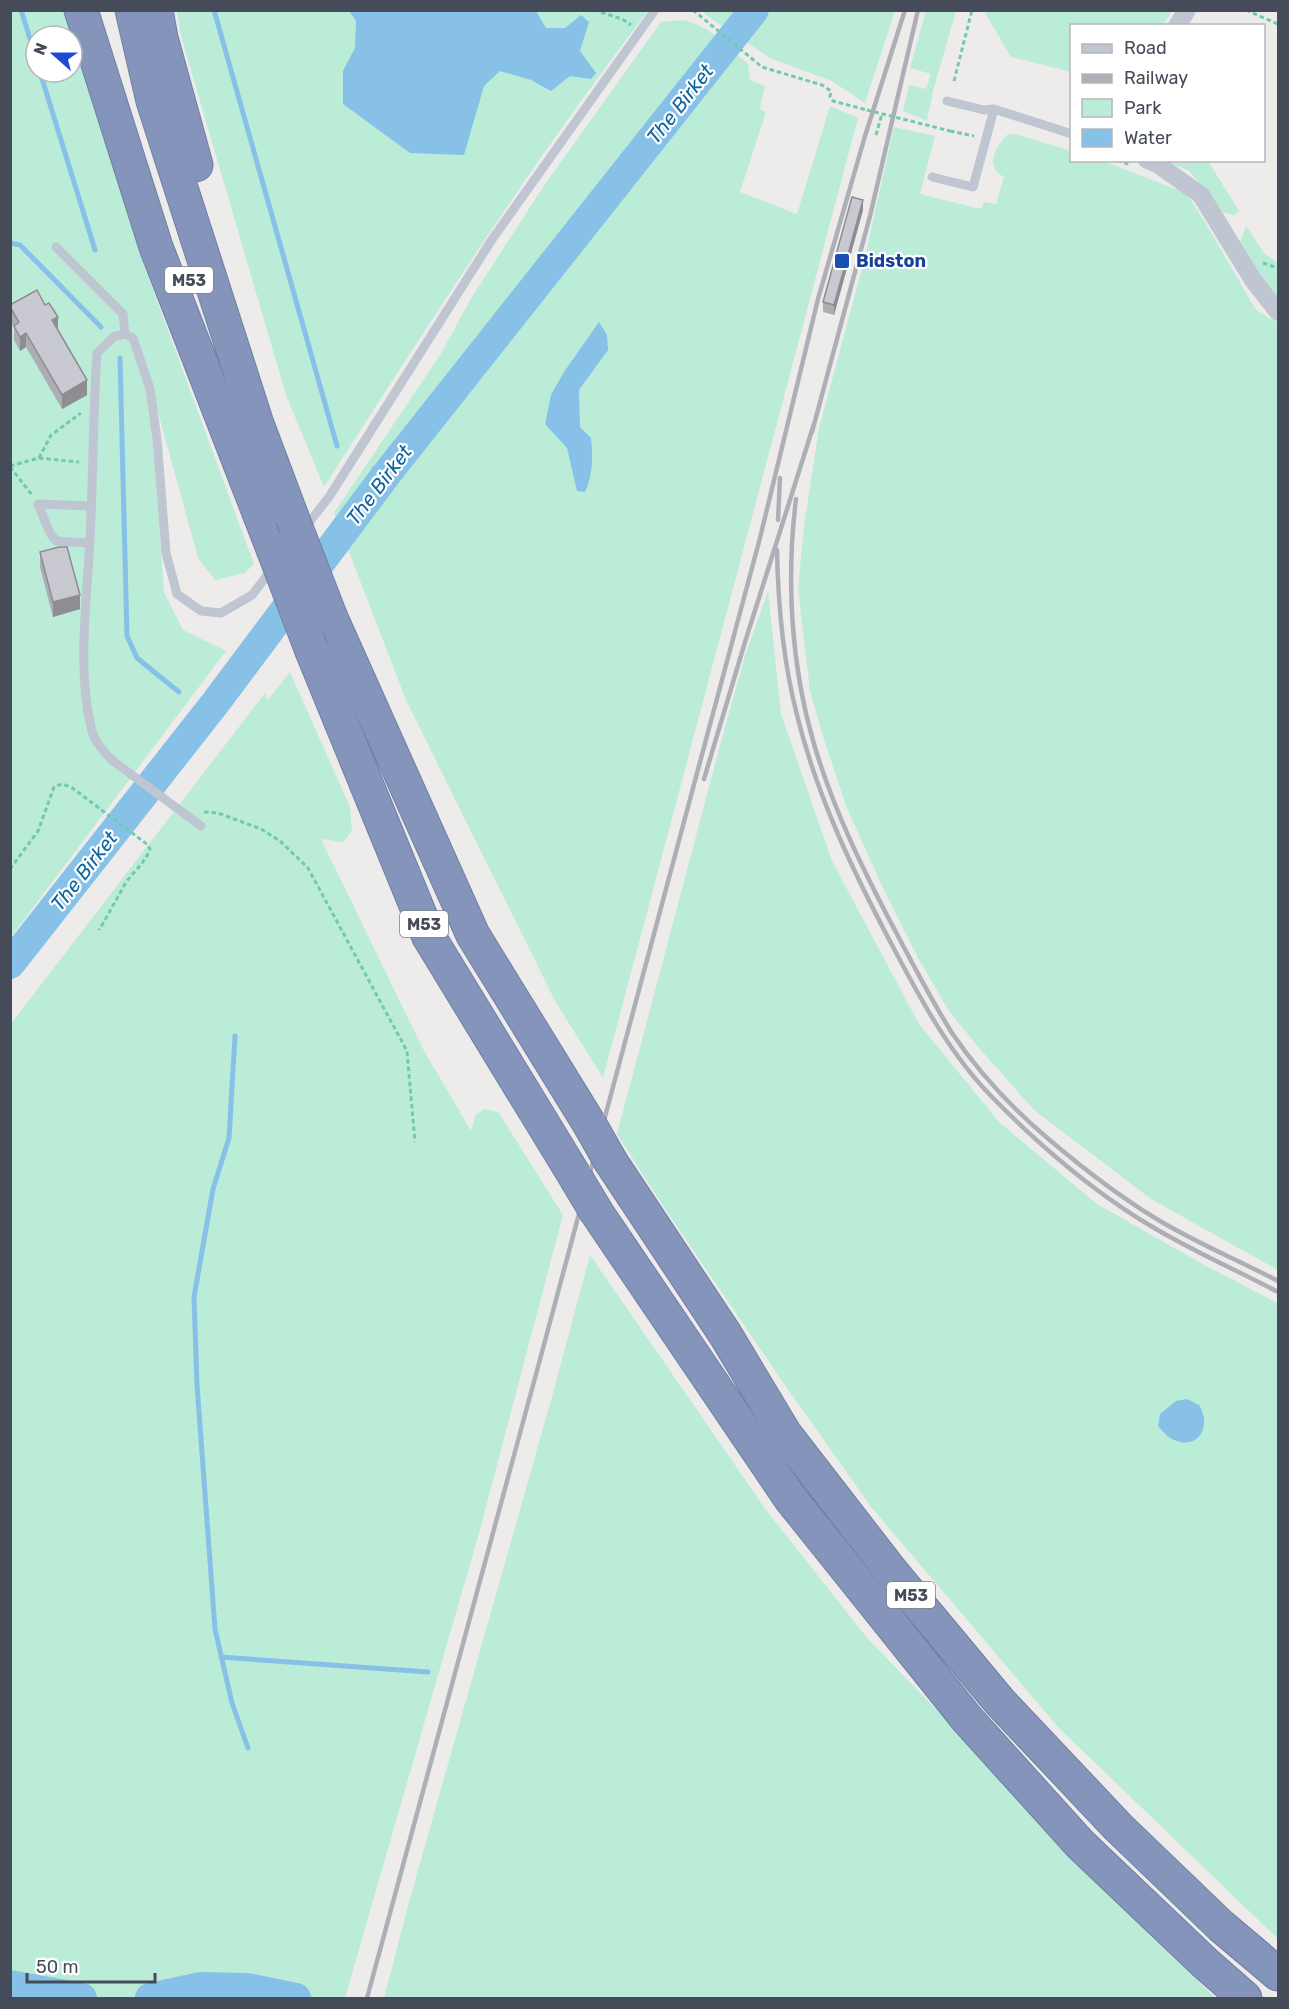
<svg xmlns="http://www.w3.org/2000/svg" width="1289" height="2009" viewBox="0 0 1289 2009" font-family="Rubik,sans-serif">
	<rect width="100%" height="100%" fill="#eeeceb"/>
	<path fill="#baecd7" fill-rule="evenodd" d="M926,10L956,11L933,91L927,121L903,111L909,85L926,89L931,74L910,68Z
		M10,11H65L144,265L254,564L245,573L215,580L198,558L148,376L164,592L183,630L226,651L11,937ZM36,36H72V72H36Z
		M177,11H648C531,163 428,325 324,487L286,395L181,36Z
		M702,11H895L865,103L832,81L770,58L709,17Z
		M984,11H1172L1163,25L1072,26L1071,72L1011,57Z
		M683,20C711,26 727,46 748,64L750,80L765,86L760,109L766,112L740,192L797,214L830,106L858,118L603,1078L555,1001L406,700L334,513L440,355L472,297L545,184L661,22Z
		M894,127L935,136L920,194L981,209L984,202L996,204L1004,177C983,166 997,145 1008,134L1019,135L1071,151L1072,160L1103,161L1186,193L1205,222L1256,310L1278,323V1270L1151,1199L1034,1110L979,1048L949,1011L918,958L883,888L846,806L822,733L810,691L798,589L804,526L819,428L863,265Z
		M1164,161H1208L1239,211L1234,215L1216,211L1206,190L1188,170Z
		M1246,226L1265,254L1278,263V301L1238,248Z
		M768,591L781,714L832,861L919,1024L999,1122L1097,1204L1206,1266L1278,1303V1939L1059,1728L872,1508L789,1391L665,1209L617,1134L722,738L745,656Z
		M290,672L350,807L352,831L343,842L321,839L423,1049L471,1131L475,1116L484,1109L498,1112L563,1215L479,1533L345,1998H11L10,1025L265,693L268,700Z
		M590,1255L766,1510L868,1639L933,1706L1035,1818L1158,1943L1216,1998H384L409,1902L553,1393Z"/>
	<path fill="#88c1e8" d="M536,11L546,28H565L581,15L589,22L580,51L596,73L591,79L570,76L551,91L531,80L500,71L484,86L464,155L410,153L343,104V71L355,48L356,21L349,11Z
		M599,322L607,335L608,350L579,390L580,427L591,438C593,456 593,475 585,492L577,491L567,448L545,424L551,395L564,372Z
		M1187,1399L1199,1405C1211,1423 1201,1449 1177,1441C1169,1439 1163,1432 1158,1426L1160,1414L1176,1401Z"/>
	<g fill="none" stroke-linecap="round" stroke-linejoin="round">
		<path stroke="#88c1e8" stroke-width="5" d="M21,10L36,58
			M214,10L337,446
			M40,72L95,250
			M10,243L20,245L101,327
			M120,358L127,636L137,658L179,692
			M374,469L385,476
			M205,699L216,702
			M235,1036L229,1138L213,1189L194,1297L197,1385L215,1629L232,1703L248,1748
			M221,1657L428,1672"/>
		<path stroke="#88c1e8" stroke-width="30" d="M10,964L216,702L385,476L754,10
			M10,1985L82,1998
			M150,1998L201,1987L247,1988L296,1998"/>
		<defs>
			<path id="highway" d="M81,10L156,247L273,549
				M132,10L153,101L257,424L292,517
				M156,10L161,38L196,165
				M331,618L473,935L590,1125
				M312,651L429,937L576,1178
				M611,1162L725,1334L785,1434L891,1571L1000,1702L1118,1827L1221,1926L1278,1974
				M597,1213L790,1498L967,1719L1080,1844L1205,1963L1245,1998"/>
		</defs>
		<use href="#highway" stroke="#6f7fa5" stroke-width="35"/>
		<path stroke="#73c9af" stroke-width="3" stroke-dasharray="4.5 3" stroke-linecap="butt" d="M594,10L622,19L631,25
			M693,10L762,67L822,85L831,91L830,97L833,101L867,110
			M1246,10L1278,24
			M954,81L972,10
			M950,131L974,136
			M876,135L882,114
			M1117,160L1131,165
			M1263,263L1278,268
			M39,458L51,435L81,413
			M10,466L39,458L79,462
			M10,467L32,495
			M204,812L218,813L261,829L280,841L308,868L407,1051L415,1142
			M10,869L38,831L54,787L62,784L71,787L148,845L150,849C145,863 133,872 125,884C116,900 108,915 99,930"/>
		<path stroke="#bfc5d1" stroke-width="9" d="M947,101L984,110L994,109L1072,134
			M932,177L973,187L994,109
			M56,247L123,314L125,334
			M303,530L329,497L491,241L655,10
			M90,543L56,541L50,533L38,504L92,506
			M201,826L113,761C103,751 94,741 91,727C77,667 87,601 90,540C93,478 93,415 97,353L115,336L125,334L133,338L150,389L157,439L166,553L177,594L201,611L221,613L252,595L272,569"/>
		<path stroke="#bfc5d1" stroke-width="18" d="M1177,26L1187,10
			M1147,160L1157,164L1201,195L1253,280L1278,312"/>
		<use href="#highway" stroke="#8494ba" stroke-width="33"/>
		<path stroke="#aeafb6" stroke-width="4.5" d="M812,432L870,216L918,10
			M796,499C786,580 791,666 814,744C834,812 866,876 899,938C916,970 933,1003 952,1033C979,1073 1015,1111 1052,1142C1084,1169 1119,1196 1155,1218C1194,1242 1238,1260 1278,1281
			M778,520L780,478
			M777,550C778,605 783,661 797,715C817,797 854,873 893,947C921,1000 951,1056 993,1098C1041,1147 1096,1194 1156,1229C1195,1252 1238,1271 1278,1292
			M704,779L745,642L814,424
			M367,1998L542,1352L760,538L818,299L865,136L905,10"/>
		<defs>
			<path id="highway-bridge" d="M292,517L331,618
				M273,549L312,651
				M590,1125L611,1162
				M576,1178L597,1213"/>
		</defs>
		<use href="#highway-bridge" stroke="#6f7fa5" stroke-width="35" stroke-linecap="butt"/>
		<path stroke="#73c9af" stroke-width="3" stroke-dasharray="4.5 3" stroke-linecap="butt" d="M867,110L950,131"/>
		<use href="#highway-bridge" stroke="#8494ba" stroke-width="33"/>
	</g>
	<path fill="#adadb4" d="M863,210L834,315L823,312V302Z
		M10,305L58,330L87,395L62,409L26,347L20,351L14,340V327L10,322Z
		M40,552L80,609L53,617L40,567Z"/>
	<path fill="#8d8d92" d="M863,200V210L834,315V305Z
		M58,317V331L52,320Z
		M26,333V347L20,351V337Z
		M87,380V395L62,409V395Z
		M80,595V609L53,617V602Z"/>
	<path fill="#c9c9d1" stroke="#8d8d92" stroke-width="1.5" d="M852,197L863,200L834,305L823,302Z
		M37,290L45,305L49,303L58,317L52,320L87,380L62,395L26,333L20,337L14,326L19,322L10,307V305Z
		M59,547H67L80,595L53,602L40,552Z"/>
	<rect fill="#1a4fb4" stroke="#fff" stroke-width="2" x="834" y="253" width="16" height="16" rx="3"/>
	<g text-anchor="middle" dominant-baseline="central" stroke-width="4.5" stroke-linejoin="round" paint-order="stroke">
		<g fill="#fff" stroke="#7d818a" stroke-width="1.5">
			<rect x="165" y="267" width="48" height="26" rx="4.5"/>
			<rect x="400" y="911" width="48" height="26" rx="4.5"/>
			<rect x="887" y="1582" width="48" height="26" rx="4.5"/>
		</g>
		<g font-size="16" font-weight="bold" fill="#454b58">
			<text x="189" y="280">M53</text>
			<text x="424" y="924">M53</text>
			<text x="911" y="1595">M53</text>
		</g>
		<g font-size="18" font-weight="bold" fill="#164399" stroke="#fff" text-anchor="start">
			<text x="856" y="261">Bidston</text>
		</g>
		<g font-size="20" font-style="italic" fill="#10659f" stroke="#fff">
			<text transform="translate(680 104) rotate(-52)">The Birket</text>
			<text transform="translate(379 485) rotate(-53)">The Birket</text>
			<text transform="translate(84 871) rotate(-52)">The Birket</text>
		</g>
	</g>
	<rect width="1289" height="2009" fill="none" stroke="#454b58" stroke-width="24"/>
	<rect x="1070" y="24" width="195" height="138" fill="#ffffff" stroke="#b5b7bc" stroke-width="1.5"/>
	<rect x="1082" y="44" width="30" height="9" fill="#bfc5d1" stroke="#b5b7bc" stroke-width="1.5"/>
	<text x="1124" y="54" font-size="18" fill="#454b58">Road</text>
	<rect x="1082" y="74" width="30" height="9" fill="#aeafb6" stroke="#b5b7bc" stroke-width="1.5"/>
	<text x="1124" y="84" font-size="18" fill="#454b58">Railway</text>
	<rect x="1082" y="99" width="30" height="18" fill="#baecd7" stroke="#b5b7bc" stroke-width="1.5"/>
	<text x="1124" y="114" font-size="18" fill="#454b58">Park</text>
	<rect x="1082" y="129" width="30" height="18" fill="#88c1e8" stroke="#b5b7bc" stroke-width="1.5"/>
	<text x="1124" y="144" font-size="18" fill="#454b58">Water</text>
	<g transform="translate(54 54) rotate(291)"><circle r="28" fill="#ffffff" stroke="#b5b7bc" stroke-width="1.5"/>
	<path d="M0-4.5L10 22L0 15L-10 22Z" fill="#1e4ad6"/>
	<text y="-9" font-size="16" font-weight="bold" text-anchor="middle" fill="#454b58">N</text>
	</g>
	<path d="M27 1973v9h128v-9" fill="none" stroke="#454b58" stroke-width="3"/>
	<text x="36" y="1973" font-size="18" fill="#454b58" stroke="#ffffff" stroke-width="4.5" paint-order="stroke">50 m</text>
</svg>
